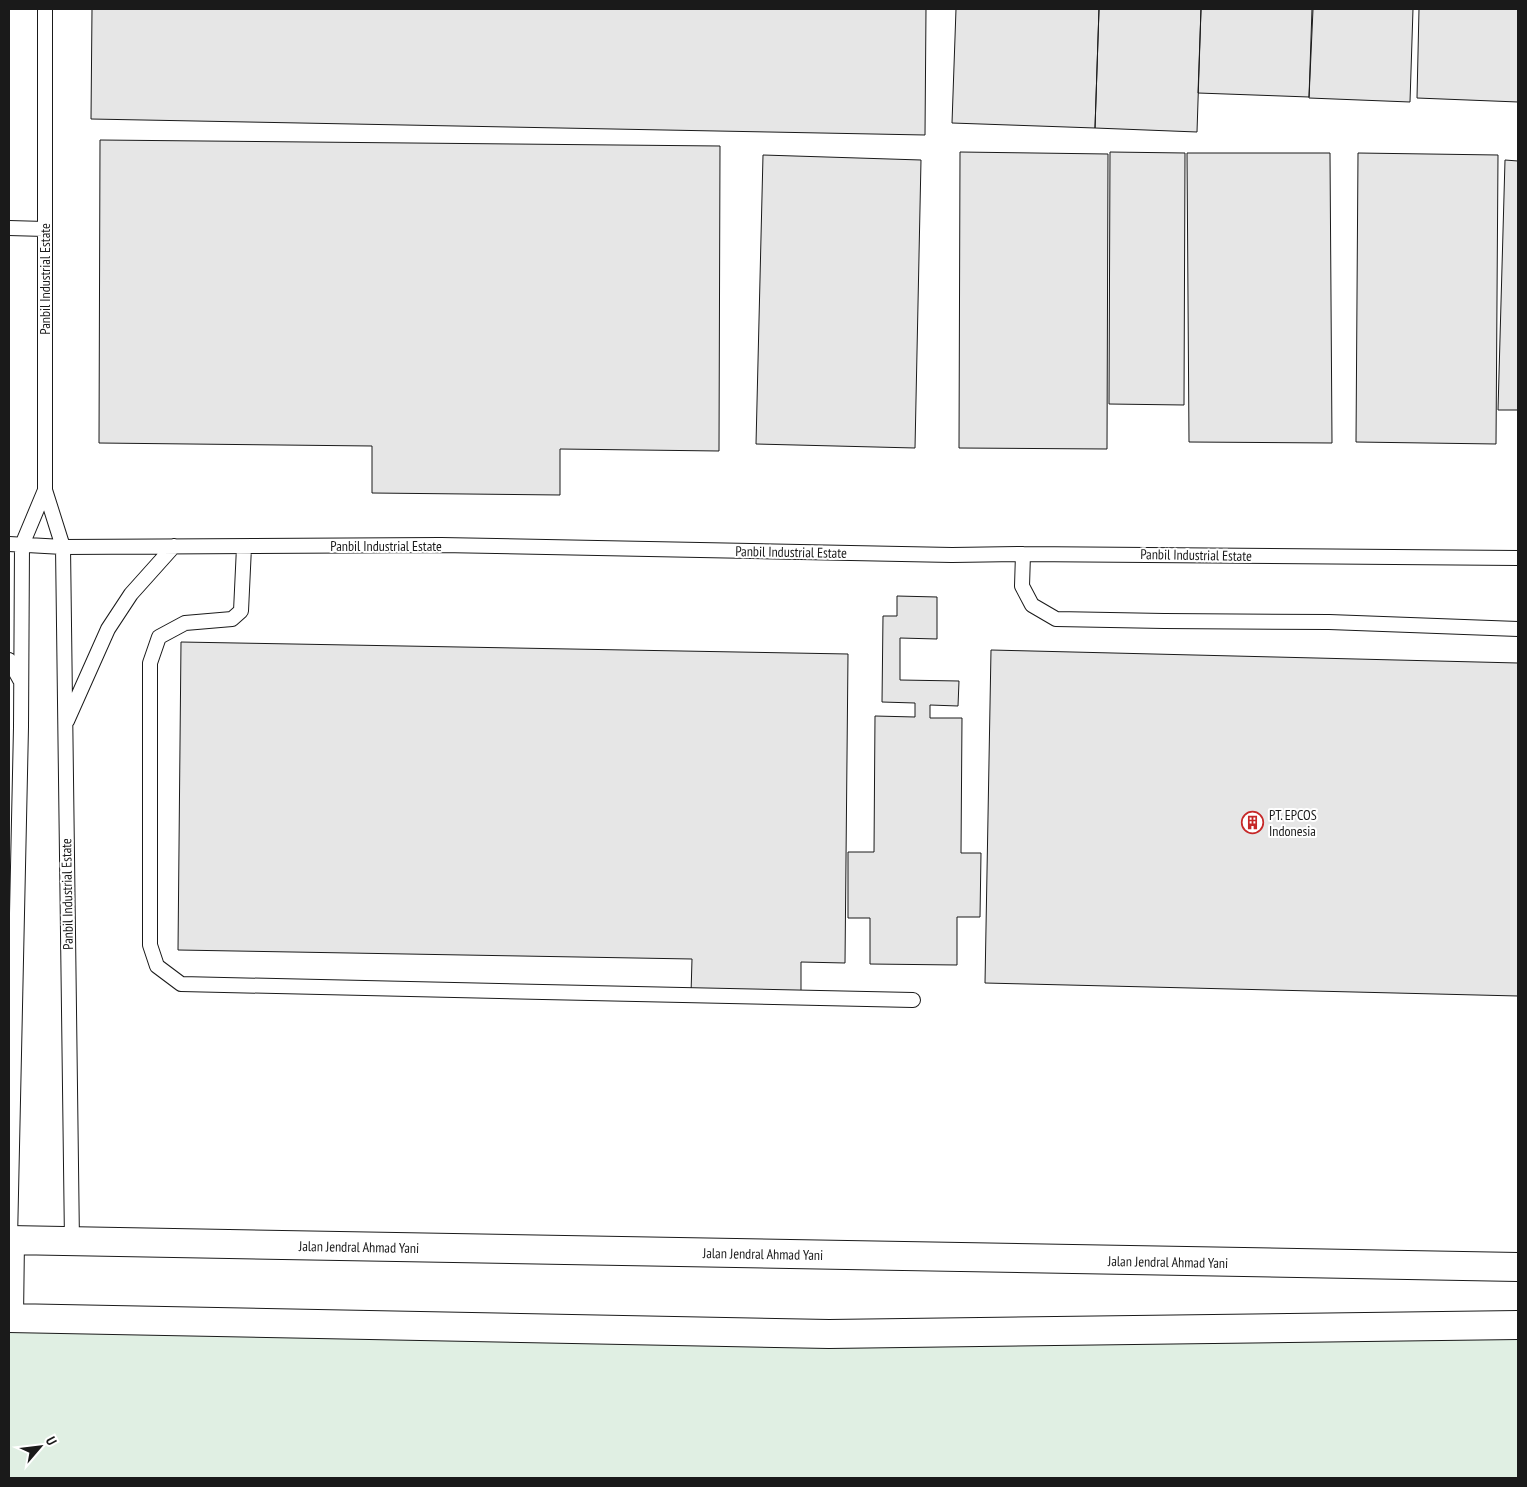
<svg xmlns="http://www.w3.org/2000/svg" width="1527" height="1487" viewBox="0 0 1527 1487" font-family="'PT Sans Narrow',sans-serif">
	<rect width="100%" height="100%" fill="#fff"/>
	<path fill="#e0efe3" stroke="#6a6a6a" d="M9,1318L1518,1331V1478H9Z"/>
	<path fill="#e6e6e6" stroke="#1a1a1a" d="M92,9H926L925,135L91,119Z
		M956,9H1099L1095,128L952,123Z
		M1099,9H1201L1197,132L1095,128Z
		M1201,9H1312L1309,97L1198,93Z
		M1313,9H1413L1410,102L1309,98Z
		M1419,9H1518V102L1417,98Z
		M100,140L720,146L719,451L560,449V495L372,493V446L99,443Z
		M960,152L1108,154L1107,449L959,448Z
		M1110,152L1185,153L1184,405L1109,404Z
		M1187,153H1330L1332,443L1189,442Z
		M1358,153L1498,155L1496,444L1356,442Z
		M763,155L921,160L915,448L756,444Z
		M1505,160L1518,161V410H1498Z
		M897,596L937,597V639L900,638V680L959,681L958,706L930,705V718H962L961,853H981L980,917H957V965L870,964V918H848V852H874L875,716L915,717V703L882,702L883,616H897Z
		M181,642L848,654L845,963L801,962V996L691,994L692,959L178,950Z
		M991,650L1518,663V996L985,983Z"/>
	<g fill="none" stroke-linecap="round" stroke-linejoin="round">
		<defs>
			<path id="lane" d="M45,9V490L63,547L72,1242
				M9,228L45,229
				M9,544L63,547L441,545L952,555L1023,554L1518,558
				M244,547L241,611L232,619L185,623L159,637L150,663V945L157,966L181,984L913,1000
				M1023,554L1022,586L1032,605L1056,619L1164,621L1329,622L1518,629
				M9,660L20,680
				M67,721L108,629L131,594L174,546
				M10,1240L21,727L22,545L45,490"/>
			<path id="highway" d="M9,1240L1518,1267
				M10,1240L9,1318L829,1334L1518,1325"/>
		</defs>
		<use href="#lane" stroke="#1a1a1a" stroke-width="16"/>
		<use href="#highway" stroke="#1a1a1a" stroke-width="30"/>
		<use href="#lane" stroke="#fff" stroke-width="14"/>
		<use href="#highway" stroke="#fff" stroke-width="28"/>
	</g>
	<defs>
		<symbol id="building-ring" viewBox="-11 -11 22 22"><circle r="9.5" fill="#fff" stroke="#c62828" stroke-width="1.5"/><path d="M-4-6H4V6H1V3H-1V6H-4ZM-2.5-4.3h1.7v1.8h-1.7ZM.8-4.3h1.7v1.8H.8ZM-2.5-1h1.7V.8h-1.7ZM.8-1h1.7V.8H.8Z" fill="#c62828"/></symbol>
	</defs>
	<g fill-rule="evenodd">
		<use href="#building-ring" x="1240" y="810" width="25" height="25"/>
	</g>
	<g text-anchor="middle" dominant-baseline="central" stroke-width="4" stroke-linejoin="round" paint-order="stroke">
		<g font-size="14" fill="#1a1a1a" stroke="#fff">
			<text transform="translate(45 279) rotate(-90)">Panbil Industrial Estate</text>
			<text x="386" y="546">Panbil Industrial Estate</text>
			<text transform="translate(791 552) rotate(1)">Panbil Industrial Estate</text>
			<text transform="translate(1196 555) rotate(1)">Panbil Industrial Estate</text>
			<text transform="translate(67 894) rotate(-91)">Panbil Industrial Estate</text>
			<text transform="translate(359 1247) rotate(1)">Jalan Jendral Ahmad Yani</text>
			<text transform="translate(763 1254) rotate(1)">Jalan Jendral Ahmad Yani</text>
			<text transform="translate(1168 1262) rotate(1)">Jalan Jendral Ahmad Yani</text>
		</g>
		<g font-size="14" fill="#1a1a1a" stroke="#fff" text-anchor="start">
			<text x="1269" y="815">PT. EPCOS<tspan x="1269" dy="16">Indonesia</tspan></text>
		</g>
	</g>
	<rect width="1527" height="1487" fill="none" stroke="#1a1a1a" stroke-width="20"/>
	<g transform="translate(40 1447) rotate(62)" stroke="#ffffff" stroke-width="4" paint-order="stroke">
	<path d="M0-4L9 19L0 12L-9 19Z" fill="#1a1a1a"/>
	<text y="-8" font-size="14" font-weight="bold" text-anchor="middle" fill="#1a1a1a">U</text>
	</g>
</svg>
